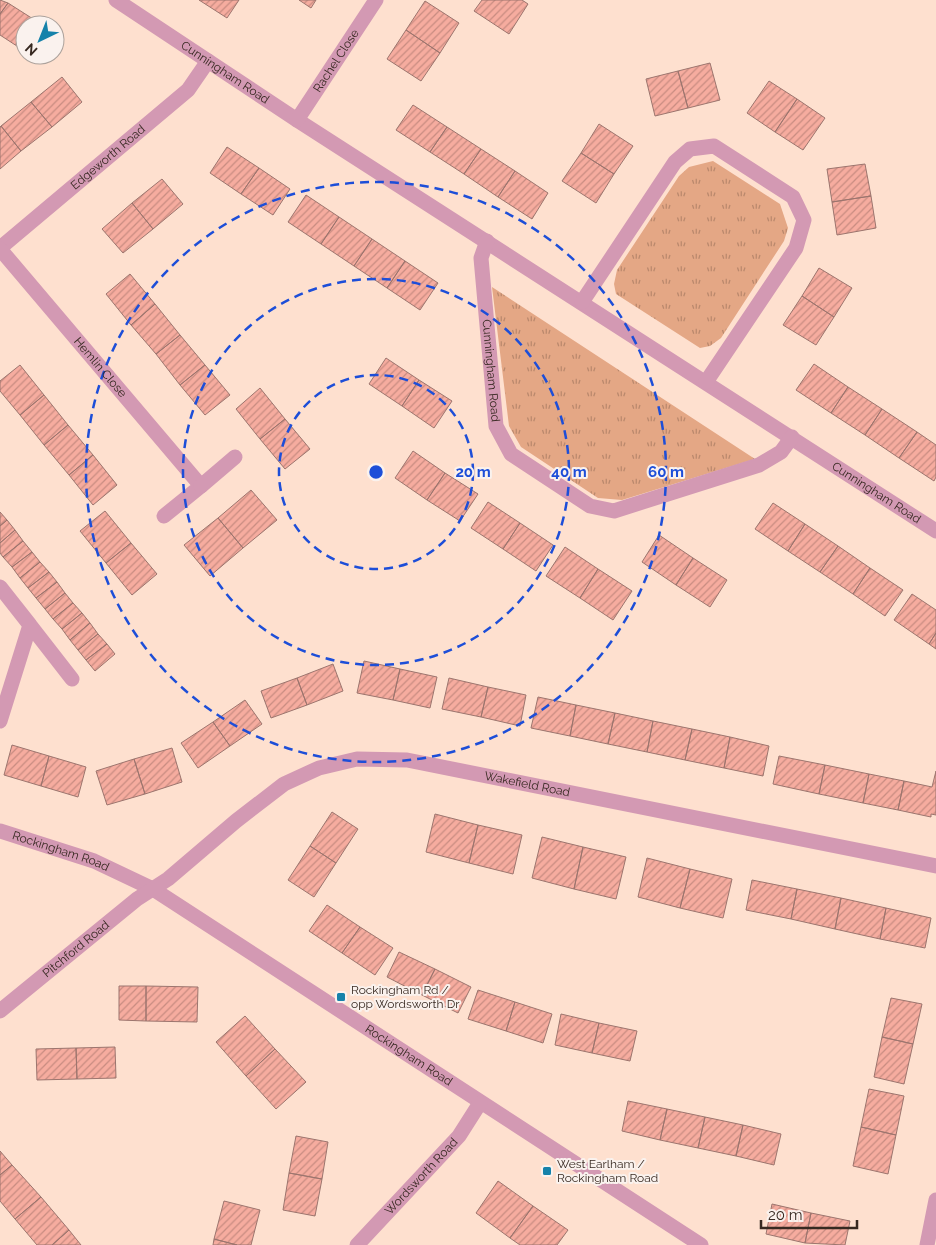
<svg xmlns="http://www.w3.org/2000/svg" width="936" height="1245" viewBox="0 0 936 1245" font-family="Raleway,sans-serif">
	<defs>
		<pattern id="grass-tufts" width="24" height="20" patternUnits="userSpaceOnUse" patternTransform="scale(1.25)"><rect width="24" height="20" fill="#e4a785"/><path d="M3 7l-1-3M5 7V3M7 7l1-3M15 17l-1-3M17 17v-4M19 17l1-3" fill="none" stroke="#ba886c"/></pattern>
		<pattern id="building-hatch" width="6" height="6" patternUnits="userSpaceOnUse" patternTransform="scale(1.25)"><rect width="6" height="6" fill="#f6ac9f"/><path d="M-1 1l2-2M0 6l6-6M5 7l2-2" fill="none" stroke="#c88c81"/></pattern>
	</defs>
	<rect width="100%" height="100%" fill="#fee0cf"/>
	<path fill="url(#grass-tufts)" d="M713,161L780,204L788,228L784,241L721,338L710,346L700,348L616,294L614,284L617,270L679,176L689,167Z
		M492,287L755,459L622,500L598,498L521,447L509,426Z"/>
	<path fill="url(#building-hatch)" stroke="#9c756e" d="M0,0L8,3L0,14Z
		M199,0H239L227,18Z
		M299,0H316L311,8Z
		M482,0H522L528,4L509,34L474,11Z
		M425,1L459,23L440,53L406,30Z
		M8,3L41,24L25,25L23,50L0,35V14Z
		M406,30L440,53L421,81L387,59Z
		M710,63L720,100L688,108L678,71Z
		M678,71L688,108L655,116L646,79Z
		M62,77L82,102L52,127L31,102Z
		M769,81L797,99L775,132L747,113Z
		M797,99L825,118L803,150L775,132Z
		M31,102L52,127L21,151L1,126Z
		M413,105L447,127L430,152L396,130Z
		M599,124L633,146L614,174L581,153Z
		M1,126L21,151L0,169V127Z
		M447,127L481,149L464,174L430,152Z
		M227,147L259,168L241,194L210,173Z
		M481,149L515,171L498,197L464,174Z
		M581,153L614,174L596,203L562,181Z
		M865,164L871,196L832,202L827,169Z
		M259,168L290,189L273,215L241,194Z
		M515,171L548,193L532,219L498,197Z
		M162,179L183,204L153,229L132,203Z
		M306,195L339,217L321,244L288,222Z
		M871,196L876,228L837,235L832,202Z
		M132,203L153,229L123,253L102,229Z
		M339,217L372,239L354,266L321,244Z
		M372,239L405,261L387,288L354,266Z
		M405,261L438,283L420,310L387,288Z
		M819,268L852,288L834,317L802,296Z
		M130,274L155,304L131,325L106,294Z
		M802,296L834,317L816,345L783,325Z
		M155,304L180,335L156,354L131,325Z
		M180,335L205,365L180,385L156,354Z
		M386,358L419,380L402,406L369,384Z
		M814,364L848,387L831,413L796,390Z
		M20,365L44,395L20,415L0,391V381Z
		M205,365L230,395L205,415L180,385Z
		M419,380L452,401L434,428L402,406Z
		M848,387L882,409L865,435L831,413Z
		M260,388L285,419L260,439L236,409Z
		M44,395L68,425L44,445L20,415Z
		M882,409L917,432L899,458L865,435Z
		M285,419L310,449L285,469L260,439Z
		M68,425L93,455L69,475L44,445Z
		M917,432L936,445V477L934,481L899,458Z
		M413,451L445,473L427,500L395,478Z
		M93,455L117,485L93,505L69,475Z
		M445,473L478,494L460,521L427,500Z
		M251,490L277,520L243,548L218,518Z
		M488,502L520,523L503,549L471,528Z
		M773,503L805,524L788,551L755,529Z
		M105,511L131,543L106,563L80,531Z
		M0,512L7,520L0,526Z
		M218,518L243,548L210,576L184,545Z
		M7,520L15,530L0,543V526Z
		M520,523L553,545L536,571L503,549Z
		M805,524L838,546L820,572L788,551Z
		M15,530L23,541L3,557L0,553V543Z
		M659,535L693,558L676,585L642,562Z
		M23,541L32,552L12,567L3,557Z
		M131,543L157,574L132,595L106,563Z
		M838,546L870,568L853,594L820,572Z
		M565,547L598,569L580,598L546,576Z
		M32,552L40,562L20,578L12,567Z
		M693,558L727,580L710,607L676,585Z
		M40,562L49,572L28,588L20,578Z
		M870,568L903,590L885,616L853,594Z
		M598,569L632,591L613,620L580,598Z
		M49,572L57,582L36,598L28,588Z
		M57,582L65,593L45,609L36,598Z
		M65,593L73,603L53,619L45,609Z
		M912,594L936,610V633L929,644L894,620Z
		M73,603L82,613L62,629L53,619Z
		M82,613L90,623L70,640L62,629Z
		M90,623L98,634L78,650L70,640Z
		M936,633V649L929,644Z
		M98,634L107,644L86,660L78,650Z
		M107,644L115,654L95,671L86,660Z
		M364,661L400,669L393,700L357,693Z
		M333,664L343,691L307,705L297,678Z
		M400,669L437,677L430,708L393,700Z
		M297,678L307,705L271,718L261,691Z
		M449,678L488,687L481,717L442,709Z
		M488,687L526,695L520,726L481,717Z
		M538,697L576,705L570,736L531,728Z
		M245,700L262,724L230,746L213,722Z
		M576,705L615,713L608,744L570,736Z
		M615,713L653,721L647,752L608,744Z
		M653,721L692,729L685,760L647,752Z
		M213,722L230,746L198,768L181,743Z
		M692,729L730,737L724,768L685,760Z
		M730,737L769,746L763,776L724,768Z
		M12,745L49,756L41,786L4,775Z
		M172,748L182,782L145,794L134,759Z
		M49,756L86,767L78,797L41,786Z
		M779,756L825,765L819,794L773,784Z
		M134,759L145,794L107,805L96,771Z
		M825,765L869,774L863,803L819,794Z
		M936,771V815L931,814V817L898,810L904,781L932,787Z
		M869,774L904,781L898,810L863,803Z
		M332,812L358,829L336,863L310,846Z
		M435,814L478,825L469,863L426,852Z
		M478,825L522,835L513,874L469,863Z
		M542,837L583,847L574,889L532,878Z
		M310,846L336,863L314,897L288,880Z
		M583,847L626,857L616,899L574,889Z
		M647,858L690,869L680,908L638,897Z
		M690,869L732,879L723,918L680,908Z
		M752,880L797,889L791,919L746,910Z
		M797,889L841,898L835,929L791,919Z
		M841,898L886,908L880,939L835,929Z
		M327,905L360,927L342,953L309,931Z
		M886,908L931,918L925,948L880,939Z
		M360,927L393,948L375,975L342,953Z
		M399,952L435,969L422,995L387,977Z
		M435,969L471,987L458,1013L422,995Z
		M119,986H146V1021L119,1020Z
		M146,986L198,987L197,1022L146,1021Z
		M478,990L515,1002L506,1031L468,1019Z
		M891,998L922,1004L913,1044L882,1037Z
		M515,1002L552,1014L543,1043L506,1031Z
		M561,1014L599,1023L592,1053L555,1045Z
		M245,1016L275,1049L246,1076L216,1042Z
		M599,1023L637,1031L630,1061L592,1053Z
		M882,1037L913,1044L904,1084L874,1077Z
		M115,1047L116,1078L77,1079L76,1048Z
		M76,1048L77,1079L37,1080L36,1049Z
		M275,1049L306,1082L276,1109L246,1076Z
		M869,1089L904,1096L896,1135L861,1127Z
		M628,1101L667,1109L660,1140L622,1131Z
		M667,1109L705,1117L698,1148L660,1140Z
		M705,1117L743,1125L736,1156L698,1148Z
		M743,1125L781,1134L774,1165L736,1156Z
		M861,1127L896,1135L888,1174L853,1166Z
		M296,1136L328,1142L322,1179L289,1173Z
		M0,1151L12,1165L0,1175Z
		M12,1165L41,1197L15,1219L0,1201V1175Z
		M289,1173L322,1179L315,1216L283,1210Z
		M498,1181L533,1206L510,1238L476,1213Z
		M41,1197L69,1230L52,1245H37L15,1219Z
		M224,1201L260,1210L251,1245H237L214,1239Z
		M772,1204L811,1213L805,1243L766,1234Z
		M533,1206L568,1230L557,1245H520L510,1238Z
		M811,1213L850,1221L845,1245L805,1243Z
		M69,1230L81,1245H52Z
		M214,1239L237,1245H213Z"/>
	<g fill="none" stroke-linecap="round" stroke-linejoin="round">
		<path stroke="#d399b3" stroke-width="15" d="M0,587L30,625L0,721
			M30,625L72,679"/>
		<g stroke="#d399b3" stroke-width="15">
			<path id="s1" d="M116,0L297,120L936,531"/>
			<path id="s2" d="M297,120L376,0"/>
			<path id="s3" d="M487,241L481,258L496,426L511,454L590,506L614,511L759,465L781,452L792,437"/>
			<path id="s4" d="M0,248L188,90L208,61"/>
			<path id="s5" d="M0,249L201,486L164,516"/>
			<path d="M582,302L675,162L690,149L714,146L793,197L804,220L796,248L706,382"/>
			<path d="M201,486L235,457"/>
			<path id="s6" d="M0,831L94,861L153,889L701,1245"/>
			<path id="s7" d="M0,1011L137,899L168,879L236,821L284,784L319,768L357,759L407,760L936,866"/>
			<path id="s8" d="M357,1245L459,1136L480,1103"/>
			<path d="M927,1245L936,1200"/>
		</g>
	</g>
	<g fill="none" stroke="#1d4ed8" stroke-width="2.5" stroke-dasharray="9 6">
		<circle cx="376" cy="472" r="97"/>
		<circle cx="376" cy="472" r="193"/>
		<circle cx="376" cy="472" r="290"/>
	</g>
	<g fill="#1682aa" stroke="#faf2ee" stroke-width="2">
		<rect x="336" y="992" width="10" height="10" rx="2.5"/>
		<rect x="542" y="1166" width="10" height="10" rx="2.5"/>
	</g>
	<g text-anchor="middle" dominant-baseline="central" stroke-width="4" stroke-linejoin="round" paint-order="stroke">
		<g font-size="12" fill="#372921" stroke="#faf2ee">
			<text stroke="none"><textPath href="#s2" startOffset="71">Rachel Close</textPath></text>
			<text stroke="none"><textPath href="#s1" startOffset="131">Cunningham Road</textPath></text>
			<text stroke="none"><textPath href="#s4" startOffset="141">Edgeworth Road</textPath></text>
			<text stroke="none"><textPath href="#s5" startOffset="155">Hemlin Close</textPath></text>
			<text stroke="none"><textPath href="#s3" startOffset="131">Cunningham Road</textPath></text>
			<text stroke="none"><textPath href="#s1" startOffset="906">Cunningham Road</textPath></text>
			<text stroke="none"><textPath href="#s7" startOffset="614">Wakefield Road</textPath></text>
			<text stroke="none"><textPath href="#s6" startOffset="64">Rockingham Road</textPath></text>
			<text stroke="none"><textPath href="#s7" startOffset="98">Pitchford Road</textPath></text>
			<text stroke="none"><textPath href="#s6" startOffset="469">Rockingham Road</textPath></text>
			<text stroke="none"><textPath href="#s8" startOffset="94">Wordsworth Road</textPath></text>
		</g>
		<g font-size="12" fill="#372921" stroke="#faf2ee" text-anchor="start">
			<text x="351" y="990">Rockingham Rd /<tspan x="351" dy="14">opp Wordsworth Dr</tspan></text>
			<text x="557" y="1164">West Earlham /<tspan x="557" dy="14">Rockingham Road</tspan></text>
		</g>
	</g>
	<circle cx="376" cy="472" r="8" fill="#1d4ed8" stroke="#faf2ee" stroke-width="2.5"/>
	<g font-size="15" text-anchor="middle" font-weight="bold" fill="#1d4ed8" stroke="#faf2ee" stroke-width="4" stroke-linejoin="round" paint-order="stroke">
		<text x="473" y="477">20 m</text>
		<text x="569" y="477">40 m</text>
		<text x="666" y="477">60 m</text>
	</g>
	<g transform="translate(40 40) rotate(223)"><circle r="24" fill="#faf2ee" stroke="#aca29c"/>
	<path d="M0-4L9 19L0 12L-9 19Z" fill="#1682aa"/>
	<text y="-8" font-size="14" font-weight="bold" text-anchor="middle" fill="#372921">N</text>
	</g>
	<path d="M761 1220v8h96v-8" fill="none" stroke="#372921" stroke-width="2.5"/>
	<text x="768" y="1220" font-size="15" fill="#372921" stroke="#faf2ee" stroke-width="4" paint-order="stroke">20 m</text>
</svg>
